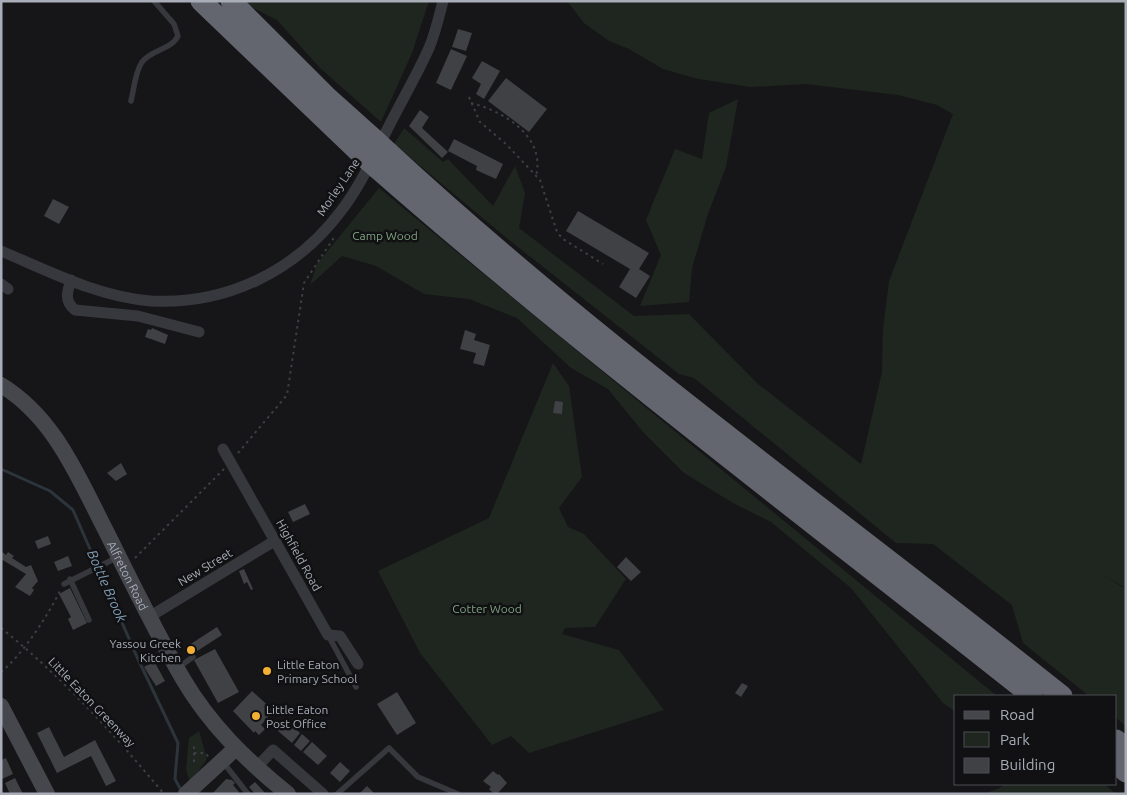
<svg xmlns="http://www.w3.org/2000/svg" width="1127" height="795" viewBox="0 0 1127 795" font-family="Ubuntu,sans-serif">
	<rect width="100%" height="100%" fill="#161618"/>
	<path fill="#1e261f" d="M245,1H429L412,53L381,122L320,68L277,20L251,7Z
		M567,1H1126V588L1103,575L1126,589V726L1116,718V696H1089L1023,643L1012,605L933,544L896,543L694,378L679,374L509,240L394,144L404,128L443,162L448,159L493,206L515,166L525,193L519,228L634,316L689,314L758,384L861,464L882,372L883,329L889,281L953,114L937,105L898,95L806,84L751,87L698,79L663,69L629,49L609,41L584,23Z
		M738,99L726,167L708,214L692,268L689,302L640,306L661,255L646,220L675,149L702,159L709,113Z
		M379,188L997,696H956V712L943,703L851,588L771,522L733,503L684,473L643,432L608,389L571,368L517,318L469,299L424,294L376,266L342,256L310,285L317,264Z
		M553,363L569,386L582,477L559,508L568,527L584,534L626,579L595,627L565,628L562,634L619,650L664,710L529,753L511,736L492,745L420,653L378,571L489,518Z
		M199,731L207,759L190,783L186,769L189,738Z
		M1005,784H1104L1116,794H983L998,789Z"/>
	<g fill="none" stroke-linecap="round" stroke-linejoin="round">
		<path stroke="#2c353c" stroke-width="3" d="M1,469L50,491L73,510L137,657L178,743L175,779L182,792"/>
	</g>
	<path fill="#404145" d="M458,29L472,33L466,51L452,47Z
		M451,49L467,56L451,90L436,83Z
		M482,61L500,71L484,99L476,94L481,84L472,78Z
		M506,78L547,109L529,132L488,101Z
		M420,110L429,117L422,128L448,152L442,158L409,126Z
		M454,139L503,164L496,179L476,170L477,166L448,151Z
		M53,199L69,207L59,224L44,216Z
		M578,211L649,253L639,269L650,276L636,298L619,287L630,269L566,231Z
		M152,328L168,335L165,344L145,337L148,329L151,330Z
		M465,330L476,334L474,340L490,345L484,366L473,363L476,353L460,349Z
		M555,401L563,402L562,414L553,413Z
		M121,463L127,474L116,481L107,473Z
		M305,504L310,514L293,522L288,512Z
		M48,536L51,544L38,549L35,541Z
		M1,551L6,555L8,552L14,556L12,558L26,567L31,565L38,581L32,588L34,590L30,596L15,587L26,574L1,559Z
		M68,556L72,566L58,571L54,562Z
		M626,557L641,572L631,581L617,567Z
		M244,569L253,589L251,590L247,582L244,584L239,571Z
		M70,588L87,623L73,630L68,619L71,617L59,594Z
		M217,627L222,635L191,655L186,647Z
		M215,649L239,692L218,703L194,660Z
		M154,661L165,681L156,686L144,667Z
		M742,683L748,686L741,697L735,693Z
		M252,691L274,711L261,725L265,729L259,735L255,731L254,733L233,711Z
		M397,692L416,723L397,735L377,704Z
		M287,721L300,733L292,743L278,731Z
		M49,727L64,757L95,740L116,781L106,786L91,756L57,773L37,733Z
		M302,734L310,741L301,751L294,745Z
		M312,742L327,756L318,765L303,752Z
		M6,758L13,774L2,779L1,760Z
		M340,762L350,771L340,782L330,773Z
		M493,771L498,775L499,774L507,783L497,794H494L489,789L491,787L483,781Z
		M15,778L23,794H10L5,783Z
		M226,779L232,780L235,783L233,785L239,792L237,794H212Z
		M255,782L266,794H255L249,787Z
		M367,786L375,794H359Z"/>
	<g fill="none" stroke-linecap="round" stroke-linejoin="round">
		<path stroke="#3d3f44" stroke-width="2" stroke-dasharray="2.5 4" stroke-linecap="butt" d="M469,97L480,122L506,144L540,180L557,232L563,239L603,264
			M471,103C503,111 546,136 536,176
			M238,453L287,395L304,283L335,236
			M135,558L224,469
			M1,628C62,677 114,734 164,794
			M1,672C23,654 47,617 60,591
			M194,753H205L209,757
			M194,762V744"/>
		<path stroke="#37383d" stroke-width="5.5" d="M131,101C134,89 135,72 142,62C152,49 171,50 178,36L174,24L154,1
			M70,579L89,620
			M64,584L118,557
			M328,635L356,687
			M179,667L193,657
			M223,762L248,794
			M337,794L389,748L418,777L458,794"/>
		<path stroke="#37383d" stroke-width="11" d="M1,251C49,271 98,297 151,301C227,305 296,271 341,211C361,185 374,155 389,126C402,100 417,75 429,48C435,34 439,17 443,1
			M71,280C67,292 64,301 75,310L138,316L199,332
			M1,284L8,289
			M223,449L328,635L340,636L358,664
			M149,617L276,540
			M256,768L273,750L323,794"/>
		<g stroke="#45474d" stroke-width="16">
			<path id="s1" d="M1,385C55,418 78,477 106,531C131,581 155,631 183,679C210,725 247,761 288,794"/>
			<path d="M1,706L47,794"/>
			<path d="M186,794L236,748"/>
		</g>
		<path stroke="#63666e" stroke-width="21" d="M201,1L364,157
			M231,1L326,96L374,139
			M388,152C600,348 837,516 1062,696
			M378,169C589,354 813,522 1032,696
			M1116,740L1126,748
			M1116,763L1126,772"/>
		<path stroke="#63666e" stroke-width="21" d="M374,139L388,152
			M364,157L378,169"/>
	</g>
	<g fill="#f2b134" stroke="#111113" stroke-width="2">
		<circle cx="191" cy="650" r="5"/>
		<circle cx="267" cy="671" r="5"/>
		<circle cx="256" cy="716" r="5"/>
	</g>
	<g text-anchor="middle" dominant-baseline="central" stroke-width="5" stroke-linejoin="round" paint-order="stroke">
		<g font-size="12" fill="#a8adb8" stroke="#111113">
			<text transform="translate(338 187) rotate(-56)">Morley Lane</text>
			<text transform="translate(299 555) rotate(61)">Highfield Road</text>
			<text transform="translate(205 567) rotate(-31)">New Street</text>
			<text stroke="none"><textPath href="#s1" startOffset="232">Alfreton Road</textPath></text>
			<text transform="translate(92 702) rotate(46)">Little Eaton Greenway</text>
		</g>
		<g font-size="12" fill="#7fa381" stroke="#111113">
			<text x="385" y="235">Camp Wood</text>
			<text x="487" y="608">Cotter Wood</text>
		</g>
		<g font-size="12" fill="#a8adb8" stroke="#111113" text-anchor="start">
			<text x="181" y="643" text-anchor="end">Yassou Greek<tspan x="181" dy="14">Kitchen</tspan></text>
			<text x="277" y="664">Little Eaton<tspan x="277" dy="14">Primary School</tspan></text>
			<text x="266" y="709">Little Eaton<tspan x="266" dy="14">Post Office</tspan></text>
		</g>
		<g font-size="14" font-style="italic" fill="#7f9bb3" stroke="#111113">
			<text transform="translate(107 586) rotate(66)">Bottle Brook</text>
		</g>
	</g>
	<rect width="1127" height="795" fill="none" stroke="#a8adb8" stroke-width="5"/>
	<rect x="954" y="695" width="162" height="90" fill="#111113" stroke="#4d4f55"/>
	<rect x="964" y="711" width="25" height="8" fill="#45474d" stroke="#4d4f55"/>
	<text x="1000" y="720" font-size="15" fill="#a8adb8">Road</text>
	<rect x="964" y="732" width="25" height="15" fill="#1e261f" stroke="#4d4f55"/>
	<text x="1000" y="745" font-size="15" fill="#a8adb8">Park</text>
	<rect x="964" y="758" width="25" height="15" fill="#404145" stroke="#4d4f55"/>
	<text x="1000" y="770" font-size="15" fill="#a8adb8">Building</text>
</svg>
